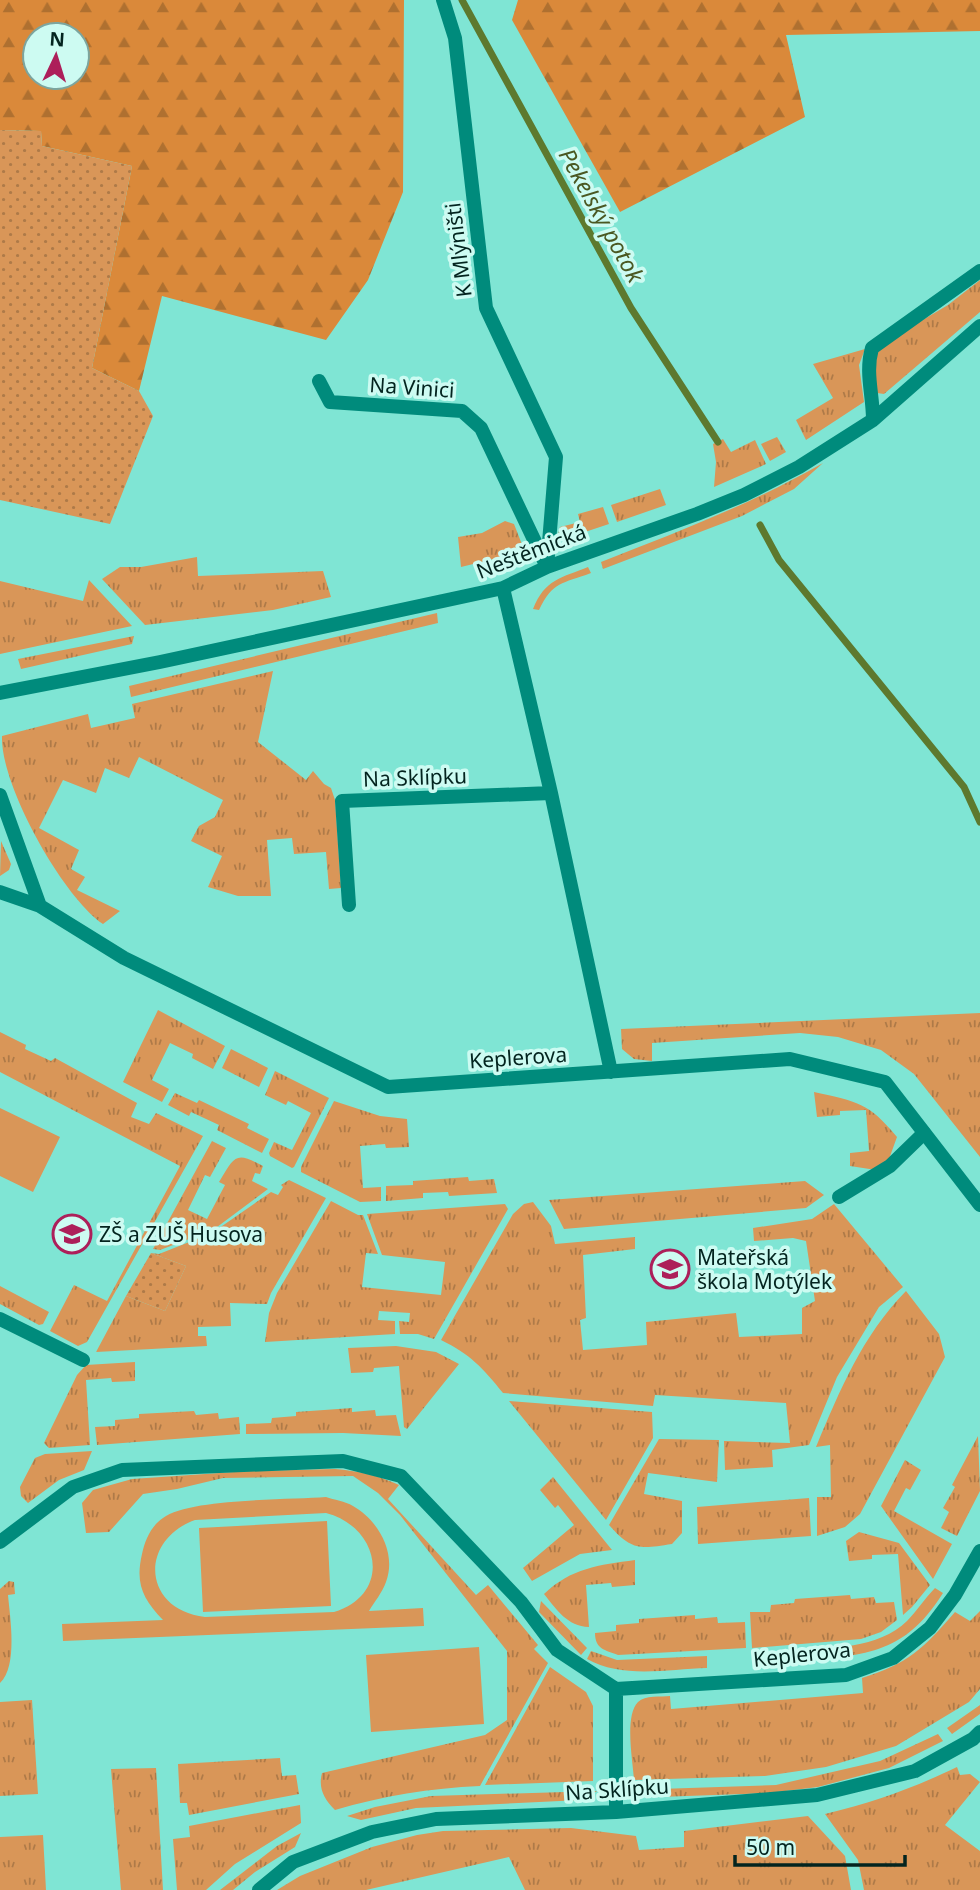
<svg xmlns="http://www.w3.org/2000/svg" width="980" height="1890" viewBox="0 0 980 1890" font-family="'Noto Sans',sans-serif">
	<defs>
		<pattern id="grass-tufts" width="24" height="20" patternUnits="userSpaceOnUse" patternTransform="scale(1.75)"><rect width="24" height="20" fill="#d99658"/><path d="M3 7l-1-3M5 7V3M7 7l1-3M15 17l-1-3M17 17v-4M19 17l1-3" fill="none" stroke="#ae7a48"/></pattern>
		<pattern id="forest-firs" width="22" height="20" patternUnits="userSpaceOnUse" patternTransform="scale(1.75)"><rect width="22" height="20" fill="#da893a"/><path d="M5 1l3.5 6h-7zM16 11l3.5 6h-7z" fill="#af7030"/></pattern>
		<pattern id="park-dots" width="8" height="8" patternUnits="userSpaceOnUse" patternTransform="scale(1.75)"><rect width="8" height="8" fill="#d99658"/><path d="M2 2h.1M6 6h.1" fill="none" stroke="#ae7a48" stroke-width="1.8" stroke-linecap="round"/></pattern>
	</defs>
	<rect width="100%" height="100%" fill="#7fe5d4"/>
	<path fill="url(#grass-tufts)" d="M980,280V312L884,394L877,393L872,367L877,351L889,340L948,305Z
		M865,349L859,365L864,402L806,440L796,420L833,398L813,364Z
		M777,437L786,452L770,461L761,444Z
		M723,439L731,452L755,440L766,464L714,487L716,462L713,444Z
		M823,463L794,489L742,516L603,569L601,562C677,532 752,504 823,463Z
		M660,489L666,505L617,522L611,505Z
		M603,507L609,524L561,540L558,535L560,527L580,522L578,514Z
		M505,521L514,524L523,547L511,550L506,556L461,567L458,537L482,533Z
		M197,557L198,576L323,571L331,597L273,610L145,625L102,579L120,567H141Z
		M588,567L591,573C562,584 553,581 539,610L533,609C545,579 561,578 588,567Z
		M89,580L132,626L0,654V581L83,601Z
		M437,613L438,623L131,697L129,686Z
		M134,636L132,644L21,669L18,659Z
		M273,671L258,742L306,780L313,771L324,784L331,788L335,800L341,888L329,889L326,852L294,854L292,838L267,840L271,896H238L208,887L222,856L191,841L199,826L215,817L223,800L139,757L129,778L105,768L96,793L63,780L39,828L79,850L71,869L85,877L77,890L120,911L103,924C63,897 0,785 2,736L88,714L91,728L135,718L132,704Z
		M1,841L11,864L9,870L0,876Z
		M158,1010L225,1046L213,1069L192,1058L193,1054L170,1043L152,1080L169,1089L162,1102L123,1082Z
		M980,1013V1157L914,1074L881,1050L838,1037L800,1033L652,1043V1061L634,1059L622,1049L621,1029Z
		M0,1032L26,1045L25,1049L51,1061L55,1058L137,1103L131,1117L149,1124L156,1113L203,1136L87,1342L78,1346L50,1331L74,1285L107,1301L180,1166L0,1072Z
		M231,1049L268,1068L259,1087L222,1068Z
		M275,1071L329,1098L294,1167L292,1168L270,1156L269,1153L274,1142L292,1150L311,1113L288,1101L286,1105L265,1095Z
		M814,1092C858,1102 868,1102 897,1137L889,1159L876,1170L850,1166V1153L869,1151L866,1110L840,1111V1115L817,1117Z
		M175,1093L197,1103L199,1100L249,1124L247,1128L269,1139L262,1153L217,1130L219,1125L191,1112L189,1116L168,1105Z
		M334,1101L380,1116L407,1119L409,1147L386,1148L385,1144L360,1146L363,1188L381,1187V1201L360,1202L301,1172V1167Z
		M212,1141L226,1148L210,1177L205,1175L188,1210L207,1219L225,1185L219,1182C235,1156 235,1151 263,1166L260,1174L255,1173L252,1181L268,1189L213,1230L160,1250L153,1249Z
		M468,1177L469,1181L494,1179L497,1193L449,1196L448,1192L423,1193V1198L386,1201V1186L413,1185V1181Z
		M289,1180L326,1198L271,1293L267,1304L230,1303L231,1326L198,1327V1336H206L207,1346L96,1352L126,1296L165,1311L186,1266L151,1253L159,1254L212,1233L271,1192L278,1195L283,1187L281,1185Z
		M805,1181L824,1195L806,1208L564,1229L549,1200Z
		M331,1201L358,1215H363L378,1254L366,1253L362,1287L441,1295L445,1262L382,1255L367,1214L505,1204L508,1209L434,1339L418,1334H400L399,1321L409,1322L410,1313L379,1311L378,1320L395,1321V1334L265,1342L269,1313L277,1293Z
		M533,1202L551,1226L555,1244L635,1237V1249L583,1255L586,1318L580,1320L583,1350L647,1345L646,1322L736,1313L739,1337L802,1334V1308L815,1301L806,1241L793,1238L754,1241L753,1228L812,1219L834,1204L903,1287L879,1307L837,1377L809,1445L772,1450L773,1467L725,1470L724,1441L790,1443L786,1403L655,1395L653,1406L503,1393C483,1368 470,1354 441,1340L513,1214L524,1204Z
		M0,1286L49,1312L43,1324L39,1325L0,1304Z
		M906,1291L939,1334L945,1357L860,1514L845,1527L817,1536V1497H831L830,1445L816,1447C840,1390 862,1336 906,1291Z
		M396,1346L436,1352L459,1364L407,1429L404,1427L399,1366L374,1368L373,1372L351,1373L348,1348Z
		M135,1362V1381L112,1382L111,1378L86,1380L90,1445L49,1448L44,1443L77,1375L86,1365Z
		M509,1401L652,1412L653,1438L606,1520Z
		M352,1408V1412L375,1410L376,1416L396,1415L401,1436L343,1433L246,1434V1424L271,1423L272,1418L296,1416V1412Z
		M194,1411L196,1415L218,1413L219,1419L239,1417L240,1434L97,1445L95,1427L115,1426V1420L139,1418V1414Z
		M978,1436L980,1491L957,1536L941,1528L949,1512L943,1508L955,1487L952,1485Z
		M659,1439L719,1440L717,1482L648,1473L644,1494L682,1501V1533L672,1544C640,1549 632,1551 609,1525Z
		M92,1451L84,1470L59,1480L28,1503L21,1496L20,1487L35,1458L45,1454Z
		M905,1460L921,1470L910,1490L906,1488L894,1511L952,1544L933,1579L881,1506Z
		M335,1469C358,1471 377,1475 399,1485L388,1499L476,1595L488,1585L538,1645L534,1649L548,1663L480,1786C431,1788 382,1796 335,1810C324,1799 318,1788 322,1773L485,1735L507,1720V1651L400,1515L378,1493L353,1476L223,1478L177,1489L143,1494L109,1532L86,1533L82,1503L93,1490L132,1479L249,1471Z
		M553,1477L612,1550L580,1554L532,1581L523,1568L574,1525L558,1505L555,1508L540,1490Z
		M809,1498L811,1536L698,1544L697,1507Z
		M859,1532L899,1543L930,1585L912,1607L903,1615L898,1554L872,1555V1559L849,1561L846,1541Z
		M635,1560V1585L612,1587L611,1583L586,1585L589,1627C567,1626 557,1610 544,1594C571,1568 599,1565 635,1560Z
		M9,1581L14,1582L15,1594L8,1595C10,1618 18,1666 0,1683V1589Z
		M935,1588L943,1593C903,1657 862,1655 794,1661V1650C831,1648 878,1649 907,1621C917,1611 925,1598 935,1588Z
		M850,1595L851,1599L874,1597L876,1603L894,1602L897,1620L881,1632L861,1639L752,1648L750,1612H770L771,1605L794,1603L795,1599Z
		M541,1601L587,1648L581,1655L539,1612Z
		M980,1611V1689L969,1702L896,1746L826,1767L765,1776L634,1780C633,1762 624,1716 638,1702C645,1695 661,1697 670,1696L671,1709L863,1693L862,1678C908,1664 924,1648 955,1612L970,1621Z
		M695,1615V1619L717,1617L718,1623L745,1622L746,1648L618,1655C605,1650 595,1649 595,1633L616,1631V1625L639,1623V1619Z
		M591,1651L617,1660L707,1656V1668C668,1669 622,1679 587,1659Z
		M550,1667L586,1692L593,1706V1781L485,1785Z
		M32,1700L38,1794L0,1796V1702Z
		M980,1705V1714L952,1734L947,1728Z
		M938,1734L943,1741L889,1768L818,1787L769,1793L659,1797V1789L776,1785L880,1761Z
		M280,1758L282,1776L296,1775L299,1794L189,1815L187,1803H180L178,1764Z
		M957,1767L960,1775L970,1774L980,1782L945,1825L980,1851V1890H864L858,1860L825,1814C874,1802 911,1789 957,1767Z
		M156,1768L163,1890H121L111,1769Z
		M597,1791L581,1800L416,1808L361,1820L347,1816L375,1807L431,1796Z
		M300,1805L301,1823L235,1864L206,1890H177L173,1839L190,1837L189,1826Z
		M808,1816L845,1856L851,1890H525L509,1857L366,1890H277L300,1876L372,1847L417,1835L443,1831L571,1828L636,1836L639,1850L684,1847V1831Z
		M301,1833L295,1847L255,1872L233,1890H220L277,1846Z
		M43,1835L46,1890H0V1837Z"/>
	<path fill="url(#forest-firs)" fill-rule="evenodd" d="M0,0H404L403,192L368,280L326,340L162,296L139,391L92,368L132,166L42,146L41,131L0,130ZM35,35H77V77H35Z
		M518,0H980V31L786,35L805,117L620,212L512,20Z"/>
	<path fill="url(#park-dots)" d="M0,130L41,131L42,146L132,166L92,368L139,391L153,416L110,524L0,500Z
		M151,1253L186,1266L165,1311L126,1296Z"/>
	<path fill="#d99658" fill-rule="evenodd" d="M0,1108L60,1137L33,1192L0,1176Z
		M326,1497C334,1500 345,1501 353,1506C378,1520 397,1553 386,1582C382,1593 375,1601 369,1611L423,1608L424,1626L63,1641L62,1624L163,1620C143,1599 135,1584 142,1554C145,1540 151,1526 163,1518C189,1498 290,1500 326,1497ZM326,1513C380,1527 393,1594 334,1612L205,1617C143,1610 138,1541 195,1520Z
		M327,1521L331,1606L203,1612L199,1528Z
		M479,1647L484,1724L371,1732L366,1655Z"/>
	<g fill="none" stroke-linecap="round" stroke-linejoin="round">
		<path stroke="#5d792e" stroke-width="7" d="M462,0L631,308L718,442
			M760,525L779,560L964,787L980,822"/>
		<path stroke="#008b7c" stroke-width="14" d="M839,1197L890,1166L924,1133"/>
		<path stroke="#008b7c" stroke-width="14" d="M443,0L455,38L486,308L556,457L547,567
			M319,381L330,402L462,411L481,428L547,567
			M873,420C873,394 865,373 872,348L980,271
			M503,588L551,793L611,1072
			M0,693L160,662L503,588L547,567L697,514L744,495L799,467L873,420L980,326
			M0,795L40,906L124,958L388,1087L790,1059L885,1082L980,1205
			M0,892L40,906
			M349,905L342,801L551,793
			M0,1319L83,1360
			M0,1542L73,1487L122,1470L343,1461L401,1476L521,1602L557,1650L616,1689L846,1675L893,1658L930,1628L955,1595L980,1551
			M616,1812V1689
			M259,1890L293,1862L372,1832L436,1819L616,1812L817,1795L915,1771L973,1739L980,1732"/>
	</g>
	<defs>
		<symbol id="school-ring" viewBox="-11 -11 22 22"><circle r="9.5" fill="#cdfbf2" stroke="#ad1f5a" stroke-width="1.5"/><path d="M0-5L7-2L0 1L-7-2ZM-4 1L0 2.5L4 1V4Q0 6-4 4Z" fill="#ad1f5a"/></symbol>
	</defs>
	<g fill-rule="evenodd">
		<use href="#school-ring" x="50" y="1212" width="44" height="44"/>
		<use href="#school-ring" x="648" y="1247" width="44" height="44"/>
	</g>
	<g text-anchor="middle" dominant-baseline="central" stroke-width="7" stroke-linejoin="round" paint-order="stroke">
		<g font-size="21" fill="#03241f" stroke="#cdfbf2">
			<text transform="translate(458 250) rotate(-97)">K Mlýništi</text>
			<text transform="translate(412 387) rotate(4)">Na Vinici</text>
			<text transform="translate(531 551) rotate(-21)">Neštěmická</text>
			<text transform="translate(415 777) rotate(-2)">Na Sklípku</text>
			<text transform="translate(518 1057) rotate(-4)">Keplerova</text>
			<text transform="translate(802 1654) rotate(-6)">Keplerova</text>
			<text transform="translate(617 1789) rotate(-4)">Na Sklípku</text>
		</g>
		<g font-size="21" fill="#03241f" stroke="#cdfbf2" text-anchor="start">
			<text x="99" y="1234">ZŠ a ZUŠ Husova</text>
			<text x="697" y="1257">Mateřská<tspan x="697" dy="24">škola Motýlek</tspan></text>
		</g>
		<g font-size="23" font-style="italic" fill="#4a5822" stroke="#cdfbf2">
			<text transform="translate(602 215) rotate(61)">Pekelský potok</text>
		</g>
	</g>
	<g transform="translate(56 56) rotate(4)"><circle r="33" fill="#cdfbf2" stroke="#7ca59e" stroke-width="2"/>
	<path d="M0-5L12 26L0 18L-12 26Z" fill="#ad1f5a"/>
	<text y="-10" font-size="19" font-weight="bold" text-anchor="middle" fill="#03241f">N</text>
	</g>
	<path d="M735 1855v10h170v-10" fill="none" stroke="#03241f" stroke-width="3.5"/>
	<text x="746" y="1855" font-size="21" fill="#03241f" stroke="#cdfbf2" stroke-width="5" paint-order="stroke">50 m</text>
</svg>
